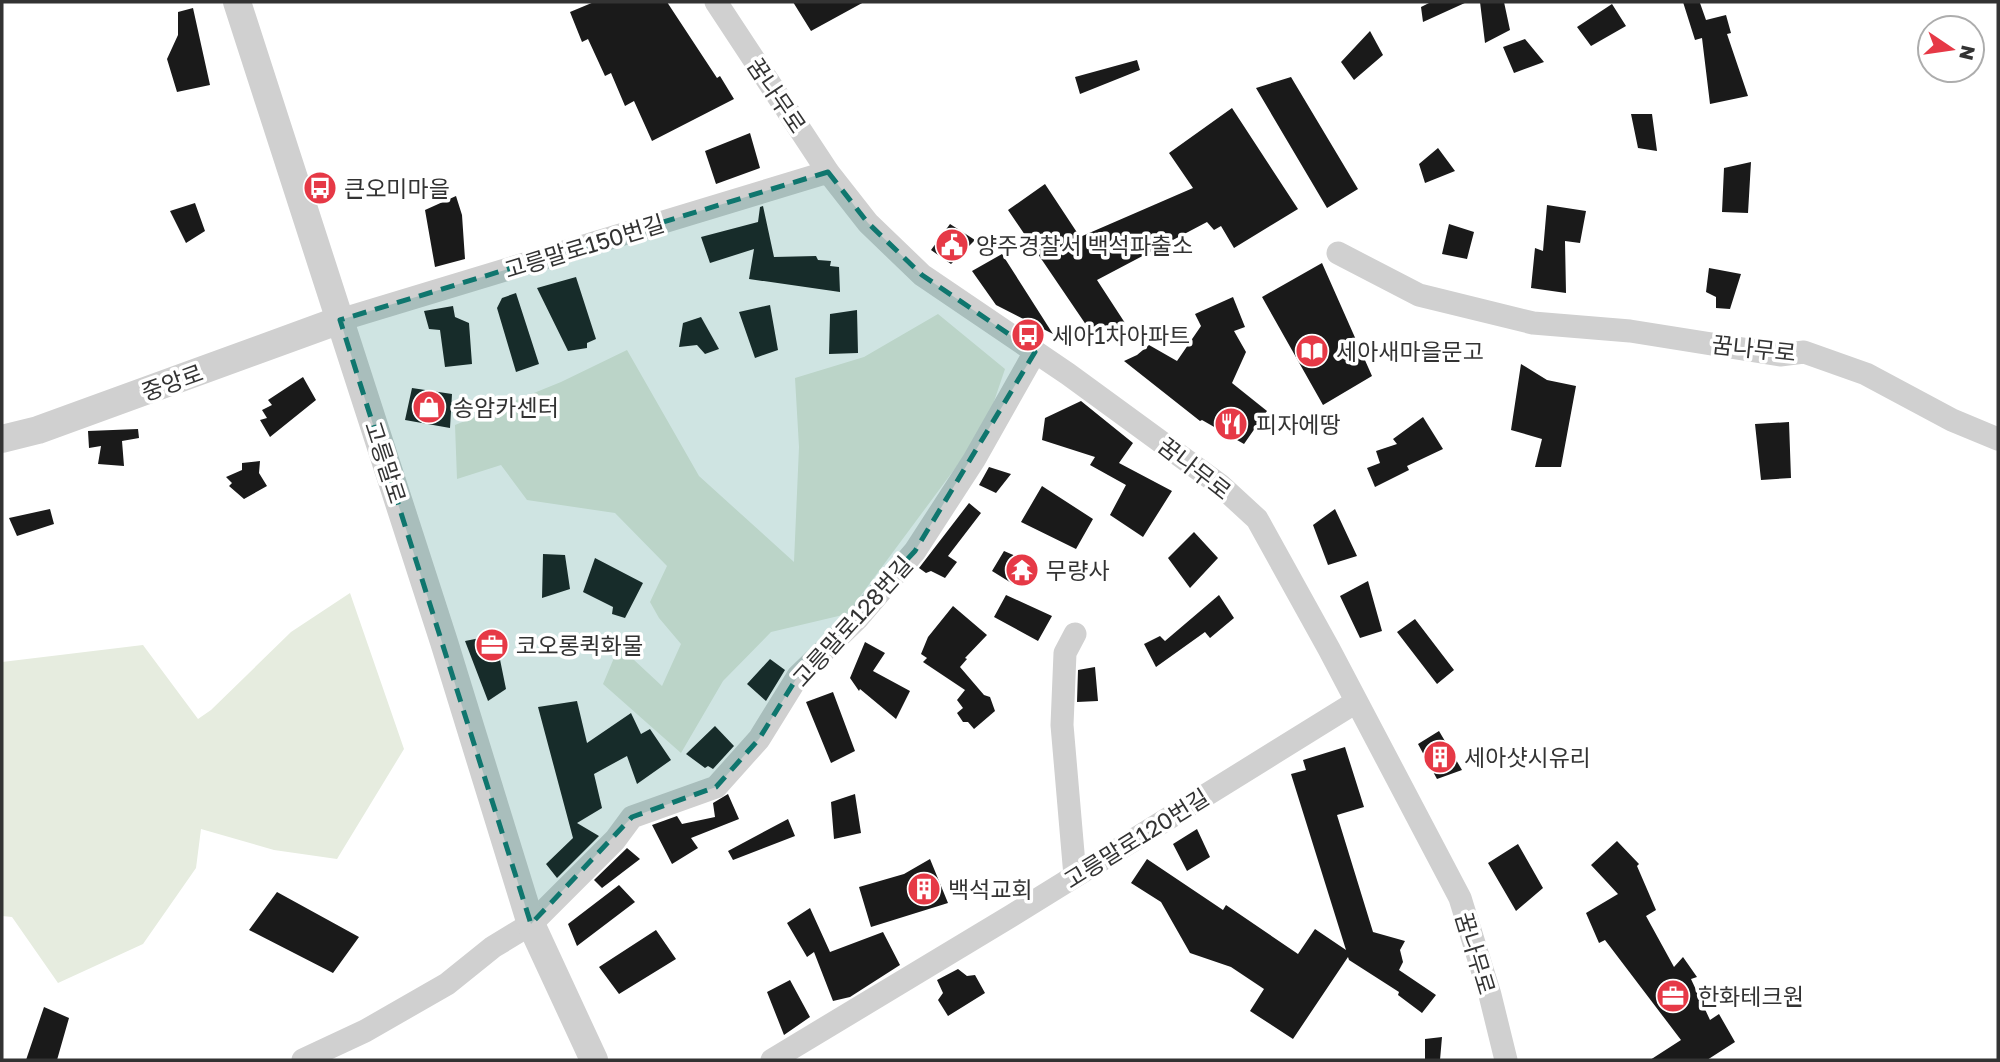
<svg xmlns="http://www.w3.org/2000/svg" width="2000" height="1062" viewBox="0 0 2000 1062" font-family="'Golos Text','Noto Sans KR',sans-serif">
	<rect width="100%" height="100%" fill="#fff"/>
	<path fill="#e6ecdf" d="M938,314L1005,369L985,428L847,614L771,632L723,681L681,753L603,684L619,646L662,686L681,644L659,618L650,602L667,566L615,513L527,500L501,465L457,479L455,425L561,382L627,350L699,476L794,562L799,447L795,378L864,357Z
		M350,593L404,749L337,859L274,850L201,829L196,868L143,944L58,983L12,917L2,916V662L143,645L198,719L211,710L291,632Z"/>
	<path fill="#1a1a1a" d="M594,2H667L717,78L720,76L734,99L652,141L634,101L625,106L611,73L605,76L588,39L582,42L570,12Z
		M793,2H864L811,31Z
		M1431,2H1467L1423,22L1421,7Z
		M1480,2H1504L1510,30L1485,43Z
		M1683,2L1700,3L1706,20L1726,15L1731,33L1727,34L1748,96L1710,104L1702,38L1695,40Z
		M1612,4L1626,26L1591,46L1577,27Z
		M193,8L210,85L177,92L167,59L178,35V12Z
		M1370,31L1383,55L1354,80L1341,62Z
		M1525,39L1544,62L1514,73L1503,47Z
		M1137,60L1140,70L1080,94L1075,77Z
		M1291,77L1358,189L1327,208L1256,88Z
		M1232,108L1298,209L1234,248L1221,226L1214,230L1207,222L1097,280L1125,323L1095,338L1008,210L1045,184L1080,237L1193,188L1169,153Z
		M1631,114H1652L1657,151L1638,148Z
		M750,133L760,168L716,184L705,151Z
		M1438,148L1455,171L1425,183L1419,164Z
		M1751,162L1748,213L1722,212L1724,168Z
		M456,196L462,215L465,259L435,267L425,210Z
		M195,203L205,231L186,243L170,211Z
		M1547,205L1586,211L1580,243L1565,241L1566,293L1531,288L1535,248L1543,251Z
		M763,206L774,257L816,256L818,260L831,261L830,266L839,267L840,292L749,279L754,249L710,263L701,237L758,222L760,207Z
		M950,224L975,240L951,264L931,250Z
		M1449,224L1474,232L1467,259L1442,254Z
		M1002,254L1053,334L996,305L972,271Z
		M1322,263L1372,376L1323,405L1262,297Z
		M1709,268L1741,274L1730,309L1716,308V297L1706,292Z
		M576,277L596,339L587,343V348L568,351L537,288Z
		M516,293L539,364L516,372L497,308L502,298Z
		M1233,297L1245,327L1234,331L1246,352L1232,383L1267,411L1244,444L1202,420L1200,421L1124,361L1137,355L1149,345L1177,361L1201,326L1195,314Z
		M770,305L778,350L755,358L739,312Z
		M453,306L455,317L469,323L472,364L445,367L440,330L429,329L424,311Z
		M857,310L858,353L829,354L830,314Z
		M701,317L719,349L705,354L697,345L679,347L683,323Z
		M1521,364L1547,380L1576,386L1561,467H1535L1542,439L1511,430Z
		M303,377L316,400L270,437L260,420L267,418L262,410L272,405L268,400Z
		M412,388L452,394L450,428L405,420Z
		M1081,401L1133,443L1119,463L1172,491L1143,537L1110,515L1126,485L1090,465L1095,457L1042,440L1045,418Z
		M1423,417L1443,449L1407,466L1409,470L1375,487L1367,468L1380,463L1376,451L1397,444L1393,439Z
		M1789,422L1791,478L1761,480L1755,424Z
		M138,429L139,438L122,441L124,466L98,464L101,446L89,448L88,431Z
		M260,461L259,473L267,486L244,499L229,486L232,483L226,477L242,470V463Z
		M989,467L1011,474L996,493L979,485Z
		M1042,486L1093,519L1076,549L1021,522Z
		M969,503L981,513L948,556L957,562L945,578L931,571L926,573L919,568Z
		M50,509L54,524L17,536L9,518Z
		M1335,509L1357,556L1328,565L1313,525Z
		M1194,532L1218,558L1190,588L1168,558Z
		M1004,551L1023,559L1013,584L992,571Z
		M543,554L565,555L570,589L542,598Z
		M595,558L643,583L625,618L612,614L613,607L583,592Z
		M1368,581L1382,631L1360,638L1340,596Z
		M1006,595L1052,616L1038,641L994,617Z
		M1219,595L1234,618L1210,638L1205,632L1156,667L1144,644L1160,636L1165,641Z
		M953,606L987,635L965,658L967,659L960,667L984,695L990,697L995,711L974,729L968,722H963L957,713L963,708L957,700L965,690L923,662L927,658L921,654L928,637Z
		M1415,619L1454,670L1437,684L1397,632Z
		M495,635L506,689L488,701L465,641Z
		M865,642L885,653L873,671L910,691L896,719L860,689L859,691L850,678Z
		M770,659L785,670L766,701L747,684Z
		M1095,667L1098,701L1077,702L1078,670Z
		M833,692L855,751L831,763L806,702Z
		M577,701L587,743L631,713L641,734L650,729L671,760L637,784L627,756L594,774L602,808L577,823L599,836L557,878L546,864L573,838L538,707Z
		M715,726L734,746L713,769L708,766L705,768L686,754Z
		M1439,731L1462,770L1437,779L1418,744Z
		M1345,747L1364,807L1337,815L1373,932L1405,941L1400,950L1403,962L1399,970L1436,995L1422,1013L1398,995L1399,992L1349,960L1348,957L1293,1039L1250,1011L1264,989L1231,967L1190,953L1161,902L1131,883L1147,859L1223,910L1226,905L1298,954L1315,929L1346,950L1291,774L1306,770L1303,760Z
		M728,794L739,819L691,838L698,848L672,864L652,825L677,816L682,824L715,817L713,803Z
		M855,794L861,833L834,839L831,802Z
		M788,819L795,836L733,860L728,851Z
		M1197,829L1210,857L1187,871L1173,844Z
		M1617,841L1639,864L1637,866L1656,910L1646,916L1674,967L1683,957L1697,977L1691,979L1710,1020L1719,1014L1735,1042L1707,1060H1650L1681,1040L1605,940L1599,943L1586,913L1618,894L1591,865Z
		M1518,844L1543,888L1516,911L1488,863Z
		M627,848L640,859L602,888L594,880Z
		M930,859L948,903L871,927L859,887L904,874Z
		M619,885L635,902L577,946L568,924Z
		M277,892L359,937L333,973L249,930Z
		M810,908L830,952L883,932L900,965L850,997L833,1001L814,952L807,957L787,923Z
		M656,930L676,959L619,994L599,967Z
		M958,969L967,976L975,975L985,993L948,1016L938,1000L943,993L937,980Z
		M790,980L810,1017L784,1035L767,992Z
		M44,1007L69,1018L57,1060H26Z
		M1442,1037L1440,1060H1425V1039Z"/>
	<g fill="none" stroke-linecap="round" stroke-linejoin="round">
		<path stroke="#d0d0d0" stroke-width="23" d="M716,2L828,172L868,223L922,275L1068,374L1220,485L1257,519L1329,649L1460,898L1490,995L1506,1060
			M1338,253L1419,295L1533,323L1630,331L1780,355L1804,352L1866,374L1952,420L1998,439
			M340,320L828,172
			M1075,876L1062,725L1065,653L1075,634
			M303,1060L365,1031L447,984L493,947L531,924L615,840L632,817L716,787L759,739L798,676L857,619L915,551L974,460L1035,352
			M772,1060L1011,916L1356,702"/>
		<path stroke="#d0d0d0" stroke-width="28" d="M237,2L444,642L531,924L594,1060
			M2,439L38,430L340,320"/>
	</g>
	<path fill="#0f766e" fill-opacity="0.2" stroke="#0f766e" stroke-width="5" stroke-dasharray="14 9" stroke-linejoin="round" d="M828,172L868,223L922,275L1035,352L915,551L798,676L759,739L716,787L632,817L531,924L340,320Z"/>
	<defs>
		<symbol id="bus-disc" viewBox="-11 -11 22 22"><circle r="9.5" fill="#e63946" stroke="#fff"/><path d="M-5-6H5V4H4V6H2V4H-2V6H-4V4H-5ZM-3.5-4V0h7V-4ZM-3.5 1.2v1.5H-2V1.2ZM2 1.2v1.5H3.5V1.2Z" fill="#fff"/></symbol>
		<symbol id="civic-disc" viewBox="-11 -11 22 22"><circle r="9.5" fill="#e63946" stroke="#fff"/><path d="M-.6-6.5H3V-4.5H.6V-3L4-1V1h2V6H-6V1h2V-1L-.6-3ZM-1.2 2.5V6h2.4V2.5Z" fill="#fff"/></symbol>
		<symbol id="library-disc" viewBox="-11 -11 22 22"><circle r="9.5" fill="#e63946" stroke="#fff"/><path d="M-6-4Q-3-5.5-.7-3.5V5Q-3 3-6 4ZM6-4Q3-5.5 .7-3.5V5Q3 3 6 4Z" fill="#fff"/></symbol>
		<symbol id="shop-disc" viewBox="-11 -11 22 22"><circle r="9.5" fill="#e63946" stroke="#fff"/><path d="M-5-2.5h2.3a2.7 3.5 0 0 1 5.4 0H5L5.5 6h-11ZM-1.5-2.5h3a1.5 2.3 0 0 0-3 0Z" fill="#fff"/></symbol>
		<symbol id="restaurant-disc" viewBox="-11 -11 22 22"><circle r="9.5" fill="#e63946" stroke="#fff"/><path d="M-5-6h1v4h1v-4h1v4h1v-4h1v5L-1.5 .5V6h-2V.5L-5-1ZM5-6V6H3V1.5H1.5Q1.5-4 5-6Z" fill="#fff"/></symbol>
		<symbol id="temple-disc" viewBox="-11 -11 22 22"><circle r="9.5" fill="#e63946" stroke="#fff"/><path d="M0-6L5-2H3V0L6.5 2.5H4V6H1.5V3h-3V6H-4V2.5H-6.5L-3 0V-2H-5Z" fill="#fff"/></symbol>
		<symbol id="office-disc" viewBox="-11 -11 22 22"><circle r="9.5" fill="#e63946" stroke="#fff"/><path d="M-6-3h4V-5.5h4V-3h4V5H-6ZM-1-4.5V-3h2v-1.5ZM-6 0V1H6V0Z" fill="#fff"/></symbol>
		<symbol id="building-disc" viewBox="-11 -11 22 22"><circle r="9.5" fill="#e63946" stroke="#fff"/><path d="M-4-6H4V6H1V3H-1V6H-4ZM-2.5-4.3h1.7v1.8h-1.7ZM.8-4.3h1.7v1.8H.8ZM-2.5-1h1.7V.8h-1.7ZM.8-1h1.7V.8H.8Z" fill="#fff"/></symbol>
	</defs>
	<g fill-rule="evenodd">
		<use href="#bus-disc" x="301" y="169" width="38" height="38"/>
		<use href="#civic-disc" x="933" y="226" width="38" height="38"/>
		<use href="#bus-disc" x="1009" y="316" width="38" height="38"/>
		<use href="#library-disc" x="1293" y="332" width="38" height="38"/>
		<use href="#shop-disc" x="410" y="388" width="38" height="38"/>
		<use href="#restaurant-disc" x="1212" y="405" width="38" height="38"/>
		<use href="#temple-disc" x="1003" y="551" width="38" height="38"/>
		<use href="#office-disc" x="473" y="626" width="38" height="38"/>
		<use href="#building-disc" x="1421" y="738" width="38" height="38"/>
		<use href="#building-disc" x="905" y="870" width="38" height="38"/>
		<use href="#office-disc" x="1654" y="977" width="38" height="38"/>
	</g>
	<g text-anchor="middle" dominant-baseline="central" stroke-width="7" stroke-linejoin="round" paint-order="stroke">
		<g font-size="23" fill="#333" stroke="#fff">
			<text transform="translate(777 95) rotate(56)">꿈나무로</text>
			<text transform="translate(584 246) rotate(-17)">고릉말로150번길</text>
			<text transform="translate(1754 348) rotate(6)">꿈나무로</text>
			<text transform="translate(172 382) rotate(-20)">중앙로</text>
			<text transform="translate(386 462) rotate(72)">고릉말로</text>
			<text transform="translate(1195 468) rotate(38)">꿈나무로</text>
			<text transform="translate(852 621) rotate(-48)">고릉말로128번길</text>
			<text transform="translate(1136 838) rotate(-32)">고릉말로120번길</text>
			<text transform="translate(1476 953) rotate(73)">꿈나무로</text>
		</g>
		<g font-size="23" fill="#333" stroke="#fff" text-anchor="start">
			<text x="344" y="188">큰오미마을</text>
			<text x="976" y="245">양주경찰서 백석파출소</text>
			<text x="1052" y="335">세아1차아파트</text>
			<text x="1336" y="351">세아새마을문고</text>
			<text x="453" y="407">송암카센터</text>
			<text x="1256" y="424">피자에땅</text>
			<text x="1046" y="570">무량사</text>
			<text x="516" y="645">코오롱퀵화물</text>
			<text x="1464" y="757">세아샷시유리</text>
			<text x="948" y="889">백석교회</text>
			<text x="1698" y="996">한화테크원</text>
		</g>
	</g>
	<rect width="2000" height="1062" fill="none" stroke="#333333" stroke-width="7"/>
	<g transform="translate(1951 49) rotate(103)"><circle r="33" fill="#ffffff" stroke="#adadad" stroke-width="2"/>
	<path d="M0-5L12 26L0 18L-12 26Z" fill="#e63946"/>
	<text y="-10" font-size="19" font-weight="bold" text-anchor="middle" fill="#333333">N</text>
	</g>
</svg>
